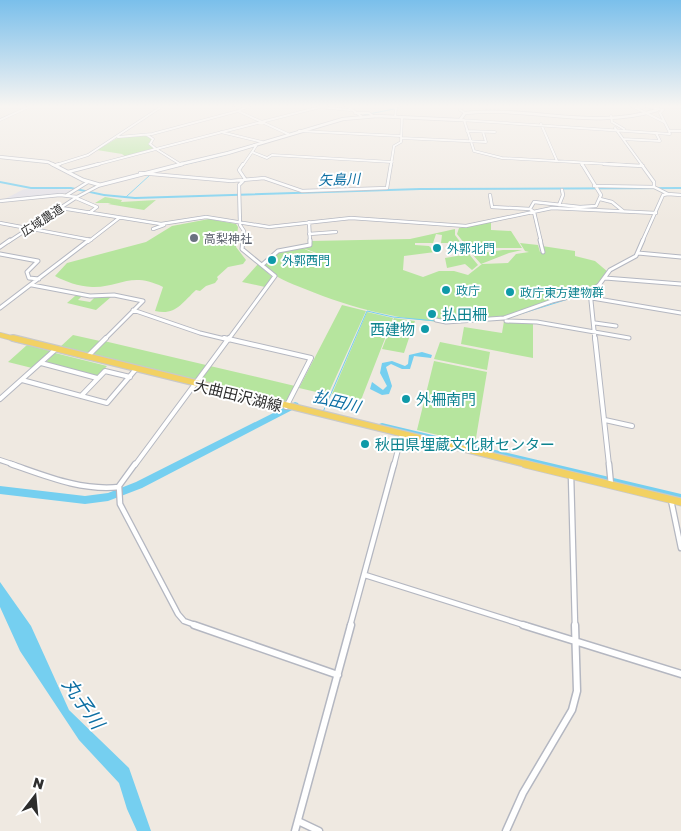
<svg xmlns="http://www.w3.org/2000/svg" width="681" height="831" viewBox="0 0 681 831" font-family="'Golos Text','Noto Sans JP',sans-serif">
	<rect width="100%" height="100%" fill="#efe9e1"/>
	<path fill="#e3e1e8" d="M24,189H52L71,190L66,193L3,200Z"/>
	<path fill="#b6e59e" d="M146,136L152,139L148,144L155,149L126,157L122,154L97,150L119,137Z
		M105,197L122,200L121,202L156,200L144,210L108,204L111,203H95Z
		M209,219L236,224L238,227L236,247L246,260L243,264L228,267L217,277L218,279L215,283L206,286L200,291L196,290C182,303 175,316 155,311L163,287C130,271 120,288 92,287C78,286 66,282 55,276L67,263L146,242L172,226Z
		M491,222V230L511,231L522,248H468L457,234L459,228Z
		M455,229V235L461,243H441L442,235L436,234L433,243H415V245L429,246L435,252L404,256L403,270L423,277L439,271H454L468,275L482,264L508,263L516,254L529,252L525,251L520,243L538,245L540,252H545L542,246L575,251V256L595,261L608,272C595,293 576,294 553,301C537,306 520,315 503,318C437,330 366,314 305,289C290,283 273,277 262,265C272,256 284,245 299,247C306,249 311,253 319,254L303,248L308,246L311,241L410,239Z
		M503,250H522L509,253L481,264L472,254Z
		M469,254L478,265L472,270L465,264L447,268L445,258Z
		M258,264L272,277L265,287L242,282Z
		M75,296H82L78,300L90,302L95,297H111L96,310L67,303Z
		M342,305L366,311L325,401L323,400L325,394L299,388Z
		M367,312L393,318L361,400L332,394Z
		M394,318L415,321L410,335L398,332L410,335L404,353L382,349Z
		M504,321L533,322V358L461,344L464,327L502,333Z
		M73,335L100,341L88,354L60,347Z
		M104,341L206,365L195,380L91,355Z
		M440,342L490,352L487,370L434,359Z
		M27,345L51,351L32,368L8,362Z
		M55,353L107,366L97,377L45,363Z
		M434,361L487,372L475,444L417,430Z
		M210,366L295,386L286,402L199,381Z"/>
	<path fill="#75cff0" d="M422,352L432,355L431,358L414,356L410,369H402L391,364L386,367L392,386L389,394L382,395L370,389L372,382L383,390L387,386L380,373L382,363L392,361L405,366L408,364L409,355Z
		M0,582L31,626L69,710L129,768L151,831H137L127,809L119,783L79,740L20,651L0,607Z"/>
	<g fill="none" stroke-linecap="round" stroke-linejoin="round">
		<path stroke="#75cff0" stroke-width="1" d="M397,108L405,105
			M364,115L394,109
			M182,165L225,155
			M126,197L150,175
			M504,319L581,295
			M323,412L367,311L393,317L436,321"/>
		<path fill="#75cff0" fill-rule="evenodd" d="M0,181L31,187H71L104,194L135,197L420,188L681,187V189L420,190L135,199L104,196L71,189H31L0,183Z
			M295,402L298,403L299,405L298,407L142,488L108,501L85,504L0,494V486L85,496L108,493L136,482Z
			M382,423L681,494V502L382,429L379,428L378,426L379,424Z"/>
		<defs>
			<path id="minor-far5" d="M231,105L248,106
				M345,105L361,116
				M630,105L664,122
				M641,105L663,110L660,113L669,131
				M460,110L465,113
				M238,111L288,134
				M355,113H369L373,116
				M611,116L612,122L624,129
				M460,120L670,134L669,131
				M464,120L474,151L502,158L626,165
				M541,124L557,161
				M615,128L642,165
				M299,131L401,136
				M467,131L495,132
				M669,131H681
				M221,132L262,142
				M147,135L153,139L150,144L156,149
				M118,137L152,134L238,111L250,105
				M401,138L486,142L483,132
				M623,139L660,141L656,133
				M254,145L256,146L252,152L267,158L272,155L392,162
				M581,163L582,165
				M180,164L156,149L320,107L350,110
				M56,165L88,155L164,105
				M95,165L156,149
				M243,165L252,152
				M391,165L394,146L401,142L402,117"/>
			<path id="minor-far4" d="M604,164L643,166
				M641,164L654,182V187L668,194L681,195
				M56,165L60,164
				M68,172L99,164
				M140,173L231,181L264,178L302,191L387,188L391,164
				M594,186L654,187
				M67,195L88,182
				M490,195L492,207L530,209L534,212L541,242
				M76,198L97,207L89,213
				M600,199L612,202L623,211
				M0,201L60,195L77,197
				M559,205L563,195L562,190
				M61,208L161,224L206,217L269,227L351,218L466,226L552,208L656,213
				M530,209L534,202L580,207L596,206L601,195L582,164
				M309,222L310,242
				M0,223L91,240
				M153,229L164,225
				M309,234L336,232
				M88,242L119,218
				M243,242L244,231L240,225L239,185L245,179L239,170L243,164
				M642,242L663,195L668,194"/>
			<path id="minor-far3" d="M540,240L543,252
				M638,253L681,257
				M0,254L38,261L27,272L29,278L39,279
				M262,265L278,251L310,245V240
				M605,278L681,284
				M32,285L90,296L114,295L143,301L104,340
				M590,291L595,340
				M592,298L681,313
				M0,308L89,240
				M133,310L200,333L229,340
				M436,320L446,322L504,318L552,301L589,292L599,285L610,270L636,256L643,240
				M506,321L537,322L629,338
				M595,323L616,326
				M228,340L275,276L242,249L243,240"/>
			<path id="minor-far2" d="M224,338L311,358L286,407
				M595,338L609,465
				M88,356L106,338
				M41,363L97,378
				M22,380L107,403L136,369
				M81,396L105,371L130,377
				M0,399L56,349
				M605,420L632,426
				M0,460L15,465
				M135,465L229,338
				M394,465L402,434"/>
			<path id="minor-far1" d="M11,464C46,476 81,491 119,487
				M135,464L119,486L120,504L178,614L184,621L198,626
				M609,464L611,485
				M571,475L575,626
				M671,500L681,548
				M365,575L527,626
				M350,626L394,464"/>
			<path id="minor" d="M194,625L338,675
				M523,625L681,674
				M298,821L319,831
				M295,831L351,625
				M506,831L523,793L572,710L577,691L575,625"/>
			<path id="tertiary-far2" d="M392,105L396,109L395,117
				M0,120L33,105"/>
			<path id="tertiary-far1" d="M8,242L77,197L100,185"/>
			<path id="tertiary" d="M0,247L10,240"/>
			<path id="secondary-far1" d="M0,157L48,162L54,165
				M177,165L228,153L343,119L377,116L460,120L465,113C528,106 596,130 657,110L655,105"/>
			<path id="secondary" d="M52,164L83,180L100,185L182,164"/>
			<path id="primary-far2" d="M0,335L19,340"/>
			<path id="primary-far1" d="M13,338L530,465"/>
			<path id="primary" d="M525,464L681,502"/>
		</defs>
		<use href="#minor-far5" stroke="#b4b7c1" stroke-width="3"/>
		<use href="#minor-far4" stroke="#b4b7c1" stroke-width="4"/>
		<use href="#minor-far3" stroke="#b4b7c1" stroke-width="5"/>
		<use href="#minor-far2" stroke="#b4b7c1" stroke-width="6"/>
		<use href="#minor-far1" stroke="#b4b7c1" stroke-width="7"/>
		<use href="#minor" stroke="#b4b7c1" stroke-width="9"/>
		<use href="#tertiary-far2" stroke="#b4b7c1" stroke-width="3"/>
		<use href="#tertiary-far1" stroke="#b4b7c1" stroke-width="4"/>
		<use href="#tertiary" stroke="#b4b7c1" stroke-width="5"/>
		<use href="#secondary-far1" stroke="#b4b7c1" stroke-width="4"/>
		<use href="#secondary" stroke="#b4b7c1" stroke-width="4.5"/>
		<use href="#primary-far2" stroke="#c9c9c9" stroke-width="6"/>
		<use href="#primary-far1" stroke="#c9c9c9" stroke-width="8"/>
		<use href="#primary" stroke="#c9c9c9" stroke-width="9"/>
		<use href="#minor-far5" stroke="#fff" stroke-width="2"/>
		<use href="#minor-far4" stroke="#fff" stroke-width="2.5"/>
		<use href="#minor-far3" stroke="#fff" stroke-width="3"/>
		<use href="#minor-far2" stroke="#fff" stroke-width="4"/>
		<use href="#minor-far1" stroke="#fff" stroke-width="4.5"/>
		<use href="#minor" stroke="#fff" stroke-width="6"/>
		<use href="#tertiary-far2" stroke="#fff" stroke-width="2"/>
		<use href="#tertiary-far1" stroke="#fff" stroke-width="2.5"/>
		<use href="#tertiary" stroke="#fff" stroke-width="3"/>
		<use href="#secondary-far1" stroke="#fff" stroke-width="2.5"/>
		<use href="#secondary" stroke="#fff" stroke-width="3"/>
		<use href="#primary-far2" stroke="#f2d163" stroke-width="4.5"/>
		<use href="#primary-far1" stroke="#f2d163" stroke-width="5.5"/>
		<use href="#primary" stroke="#f2d163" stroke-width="7"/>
	</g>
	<linearGradient id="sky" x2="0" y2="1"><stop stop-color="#7abfeb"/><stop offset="0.48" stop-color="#f8f5f2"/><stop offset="1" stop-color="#f8f5f2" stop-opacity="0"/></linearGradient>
	<rect width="681" height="221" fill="url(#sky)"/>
	<circle fill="#6b7280" stroke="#fff" stroke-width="2" cx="194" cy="238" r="5"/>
	<g fill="#0f9aa8" stroke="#fff" stroke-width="2">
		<circle cx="437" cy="248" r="5"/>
		<circle cx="272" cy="260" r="5"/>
		<circle cx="446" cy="290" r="5"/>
		<circle cx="510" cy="292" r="5"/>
		<circle cx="432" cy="314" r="5"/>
		<circle cx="425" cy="329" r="5"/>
		<circle cx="406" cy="399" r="5"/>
		<circle cx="365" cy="444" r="5"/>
	</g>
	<g text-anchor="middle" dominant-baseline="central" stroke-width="4" stroke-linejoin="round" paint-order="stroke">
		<g font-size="12" fill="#2e2e2e" stroke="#fff">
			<text transform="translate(42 220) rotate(-33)">広域農道</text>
		</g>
		<g font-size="12" fill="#5b616d" stroke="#fff" text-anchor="start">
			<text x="204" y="238">高梨神社</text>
		</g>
		<g font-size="12" fill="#0d838f" stroke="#fff" text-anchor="start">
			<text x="447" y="248">外郭北門</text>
			<text x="282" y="260">外郭西門</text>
			<text x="456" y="290">政庁</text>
			<text x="520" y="292">政庁東方建物群</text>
		</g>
		<g font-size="14" font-style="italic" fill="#0d6fa3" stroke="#fff">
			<text transform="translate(339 179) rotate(-2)">矢島川</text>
		</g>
		<g font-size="15" fill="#0d838f" stroke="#fff" text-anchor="start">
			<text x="442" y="314">払田柵</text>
			<text x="415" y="329" text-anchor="end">西建物</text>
			<text x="416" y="399">外柵南門</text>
			<text x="375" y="444">秋田県埋蔵文化財センター</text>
		</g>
		<g font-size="15" fill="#2e2e2e" stroke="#fff">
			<text transform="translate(238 395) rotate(14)">大曲田沢湖線</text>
		</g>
		<g font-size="16" font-style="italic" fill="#0d6fa3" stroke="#fff">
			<text transform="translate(337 401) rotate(14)">払田川</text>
		</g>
		<g font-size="19" font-style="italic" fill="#0d6fa3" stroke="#fff">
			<text transform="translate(84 703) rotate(55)">丸子川</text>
		</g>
	</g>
	<g transform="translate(35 796) rotate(16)" stroke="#ffffff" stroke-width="4" paint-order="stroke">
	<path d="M0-4L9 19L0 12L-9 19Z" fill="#2e2e2e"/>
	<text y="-8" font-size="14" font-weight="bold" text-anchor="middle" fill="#2e2e2e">N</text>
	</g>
</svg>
